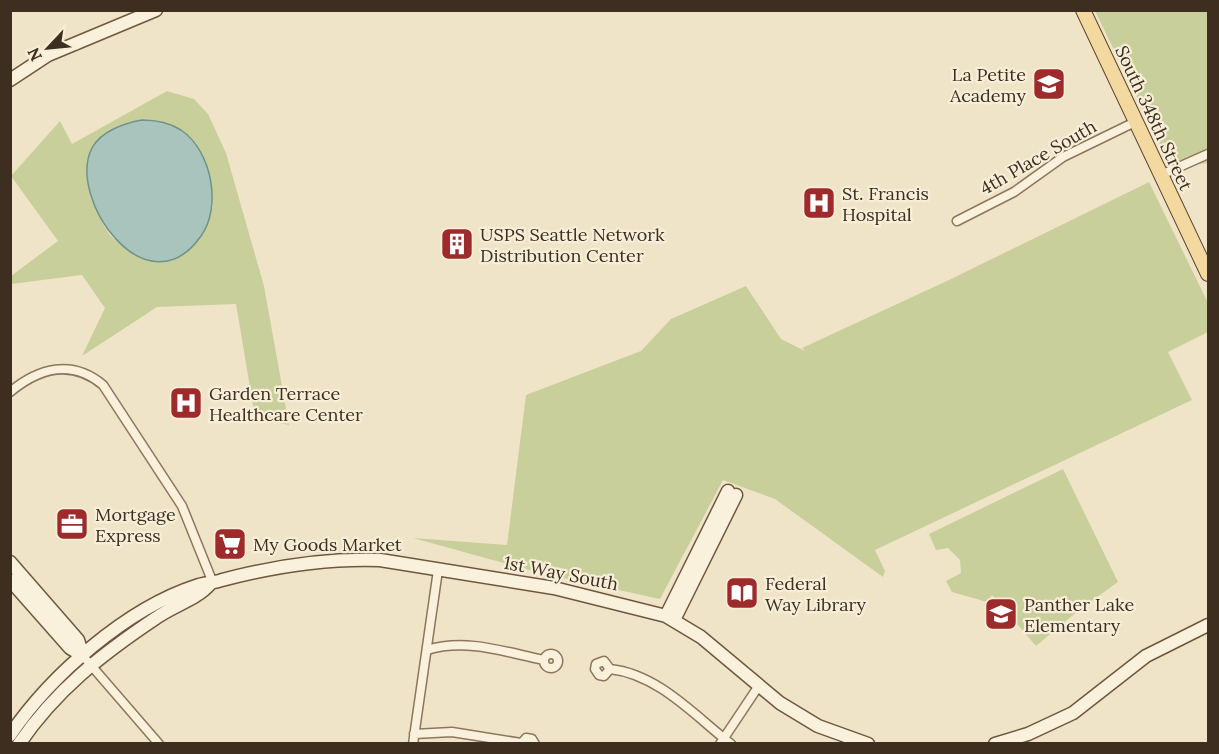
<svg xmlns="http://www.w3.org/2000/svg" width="1219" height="754" viewBox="0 0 1219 754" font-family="Lora,serif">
	<rect width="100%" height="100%" fill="#f0e4c8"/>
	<path fill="#c9cf9b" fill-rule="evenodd" d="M1095,11H1208V163L1199,164L1192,156L1171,167Z
		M167,91L194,99L208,114L226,153L264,286L289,425L270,421L254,411L236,304L157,307L82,356L105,308L82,275L11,284V276L58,241L11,176L60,121L72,144ZM142,120C194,122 211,160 213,207L167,261C147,261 127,252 113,238C95,220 79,164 96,142C107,129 126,122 142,120Z
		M1149,182L1208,303V332L1168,352L1192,400L875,550L885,571L883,577L775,499L723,480L660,599L540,573L413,538L507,545L526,395L641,351L671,319L746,286L781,339L805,351L802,348L949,280Z
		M1063,469L1118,582L1079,610L1036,646L992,595L987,602L952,592L946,581L961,573L960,560L948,548L936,550L929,534Z"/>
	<path fill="#a9c4bc" stroke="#6f938a" stroke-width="1.5" d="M142,120C155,120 170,123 181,130C212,151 222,207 201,236C147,313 66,198 92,148C101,131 125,123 142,120Z"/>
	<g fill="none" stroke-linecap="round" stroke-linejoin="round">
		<defs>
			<path id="street" d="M1161,175L1208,154
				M957,221L1014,192L1063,157L1135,122
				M10,392C39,368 72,359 103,385L182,506L213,583
				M427,650C466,638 505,652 544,660
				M544 661a7 7 0 1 1 14 0a7 7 0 1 1-14 0Z
				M83,656L159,744
				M610,669L604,676L599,675L595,669L596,664L604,661L610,669C658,674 695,716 731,744
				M414,734L452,732L521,743
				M413,744L438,570
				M521,744L526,738L532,739L535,744
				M720,744L758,687"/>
			<path id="secondary" d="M10,80L48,55L156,10
				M10,562L78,640L83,656
				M10,580L70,648L83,656
				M666,616L728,491
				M674,620L736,495
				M10,735C51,675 126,609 196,586C204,583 214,583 222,580C275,566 325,558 380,560L554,588L666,616L701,637L780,703L818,726L868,744
				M19,744C56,690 102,654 156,618C174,605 196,600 210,584
				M995,744L1028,734L1073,713L1146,656L1208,625"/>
			<path id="primary" d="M1083,10L1208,274"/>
		</defs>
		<use href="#street" stroke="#8d765c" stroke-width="11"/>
		<use href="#secondary" stroke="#6f573f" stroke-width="15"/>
		<use href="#primary" stroke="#5b4430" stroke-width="16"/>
		<use href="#street" stroke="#faf1dc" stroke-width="8"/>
		<use href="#secondary" stroke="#faf1dc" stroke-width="12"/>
		<use href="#primary" stroke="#f3d9a0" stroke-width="14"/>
	</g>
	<defs>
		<symbol id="school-square" viewBox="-11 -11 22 22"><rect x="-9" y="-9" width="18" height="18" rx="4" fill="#9e2a2b" stroke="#f7eed8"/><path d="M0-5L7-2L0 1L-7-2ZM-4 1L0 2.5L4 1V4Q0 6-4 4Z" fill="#fff"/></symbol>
		<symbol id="hospital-square" viewBox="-11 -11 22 22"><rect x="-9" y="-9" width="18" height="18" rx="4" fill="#9e2a2b" stroke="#f7eed8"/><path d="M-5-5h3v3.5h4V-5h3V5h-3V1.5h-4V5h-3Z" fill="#fff"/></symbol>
		<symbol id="building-square" viewBox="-11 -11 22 22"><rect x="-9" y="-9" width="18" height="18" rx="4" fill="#9e2a2b" stroke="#f7eed8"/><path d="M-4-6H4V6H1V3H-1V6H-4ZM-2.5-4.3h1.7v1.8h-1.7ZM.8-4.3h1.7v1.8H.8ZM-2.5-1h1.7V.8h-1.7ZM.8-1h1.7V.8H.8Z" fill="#fff"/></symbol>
		<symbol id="office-square" viewBox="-11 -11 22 22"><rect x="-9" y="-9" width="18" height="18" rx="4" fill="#9e2a2b" stroke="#f7eed8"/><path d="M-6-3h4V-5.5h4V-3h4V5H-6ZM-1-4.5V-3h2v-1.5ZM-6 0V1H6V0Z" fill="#fff"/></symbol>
		<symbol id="supermarket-square" viewBox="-11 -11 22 22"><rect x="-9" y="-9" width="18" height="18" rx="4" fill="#9e2a2b" stroke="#f7eed8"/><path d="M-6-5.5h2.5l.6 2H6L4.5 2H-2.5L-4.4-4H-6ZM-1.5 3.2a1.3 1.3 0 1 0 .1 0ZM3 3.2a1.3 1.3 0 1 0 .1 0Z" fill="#fff"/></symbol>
		<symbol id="library-square" viewBox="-11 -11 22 22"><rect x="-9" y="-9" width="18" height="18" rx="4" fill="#9e2a2b" stroke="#f7eed8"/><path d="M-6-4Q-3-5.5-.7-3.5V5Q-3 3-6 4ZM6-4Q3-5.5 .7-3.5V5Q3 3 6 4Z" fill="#fff"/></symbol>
	</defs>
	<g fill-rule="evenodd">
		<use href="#school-square" x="1030" y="65" width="38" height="38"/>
		<use href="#hospital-square" x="800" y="184" width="38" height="38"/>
		<use href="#building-square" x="438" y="225" width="38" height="38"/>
		<use href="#hospital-square" x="167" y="384" width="38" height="38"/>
		<use href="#office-square" x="53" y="505" width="38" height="38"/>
		<use href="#supermarket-square" x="211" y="525" width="38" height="38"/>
		<use href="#library-square" x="723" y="574" width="38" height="38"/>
		<use href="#school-square" x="982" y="595" width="38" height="38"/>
	</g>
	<g text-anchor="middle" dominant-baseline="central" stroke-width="4.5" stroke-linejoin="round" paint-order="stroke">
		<g font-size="18" fill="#3d2e20" stroke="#f7eed8" text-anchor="start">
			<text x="1026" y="74" text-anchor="end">La Petite<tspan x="1026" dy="21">Academy</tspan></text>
			<text x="842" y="193">St. Francis<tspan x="842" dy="21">Hospital</tspan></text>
			<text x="480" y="234">USPS Seattle Network<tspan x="480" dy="21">Distribution Center</tspan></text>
			<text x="209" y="393">Garden Terrace<tspan x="209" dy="21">Healthcare Center</tspan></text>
			<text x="95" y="514">Mortgage<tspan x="95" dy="21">Express</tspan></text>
			<text x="253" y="544">My Goods Market</text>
			<text x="765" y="583">Federal<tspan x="765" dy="21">Way Library</tspan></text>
			<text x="1024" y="604">Panther Lake<tspan x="1024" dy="21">Elementary</tspan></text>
		</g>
		<g font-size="18" fill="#3d2e20" stroke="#f7eed8">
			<text transform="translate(1154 118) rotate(65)">South 348th Street</text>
			<text transform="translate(1038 157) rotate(-30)">4th Place South</text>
			<text transform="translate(561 573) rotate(11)">1st Way South</text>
		</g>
	</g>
	<rect width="1219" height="754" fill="none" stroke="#3d2e20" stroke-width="24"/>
	<g transform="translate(48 48) rotate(244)" stroke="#f7eed8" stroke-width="4.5" paint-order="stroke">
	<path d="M0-4.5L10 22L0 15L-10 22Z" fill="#3d2e20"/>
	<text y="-9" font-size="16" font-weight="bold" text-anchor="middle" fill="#3d2e20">N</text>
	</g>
</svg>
